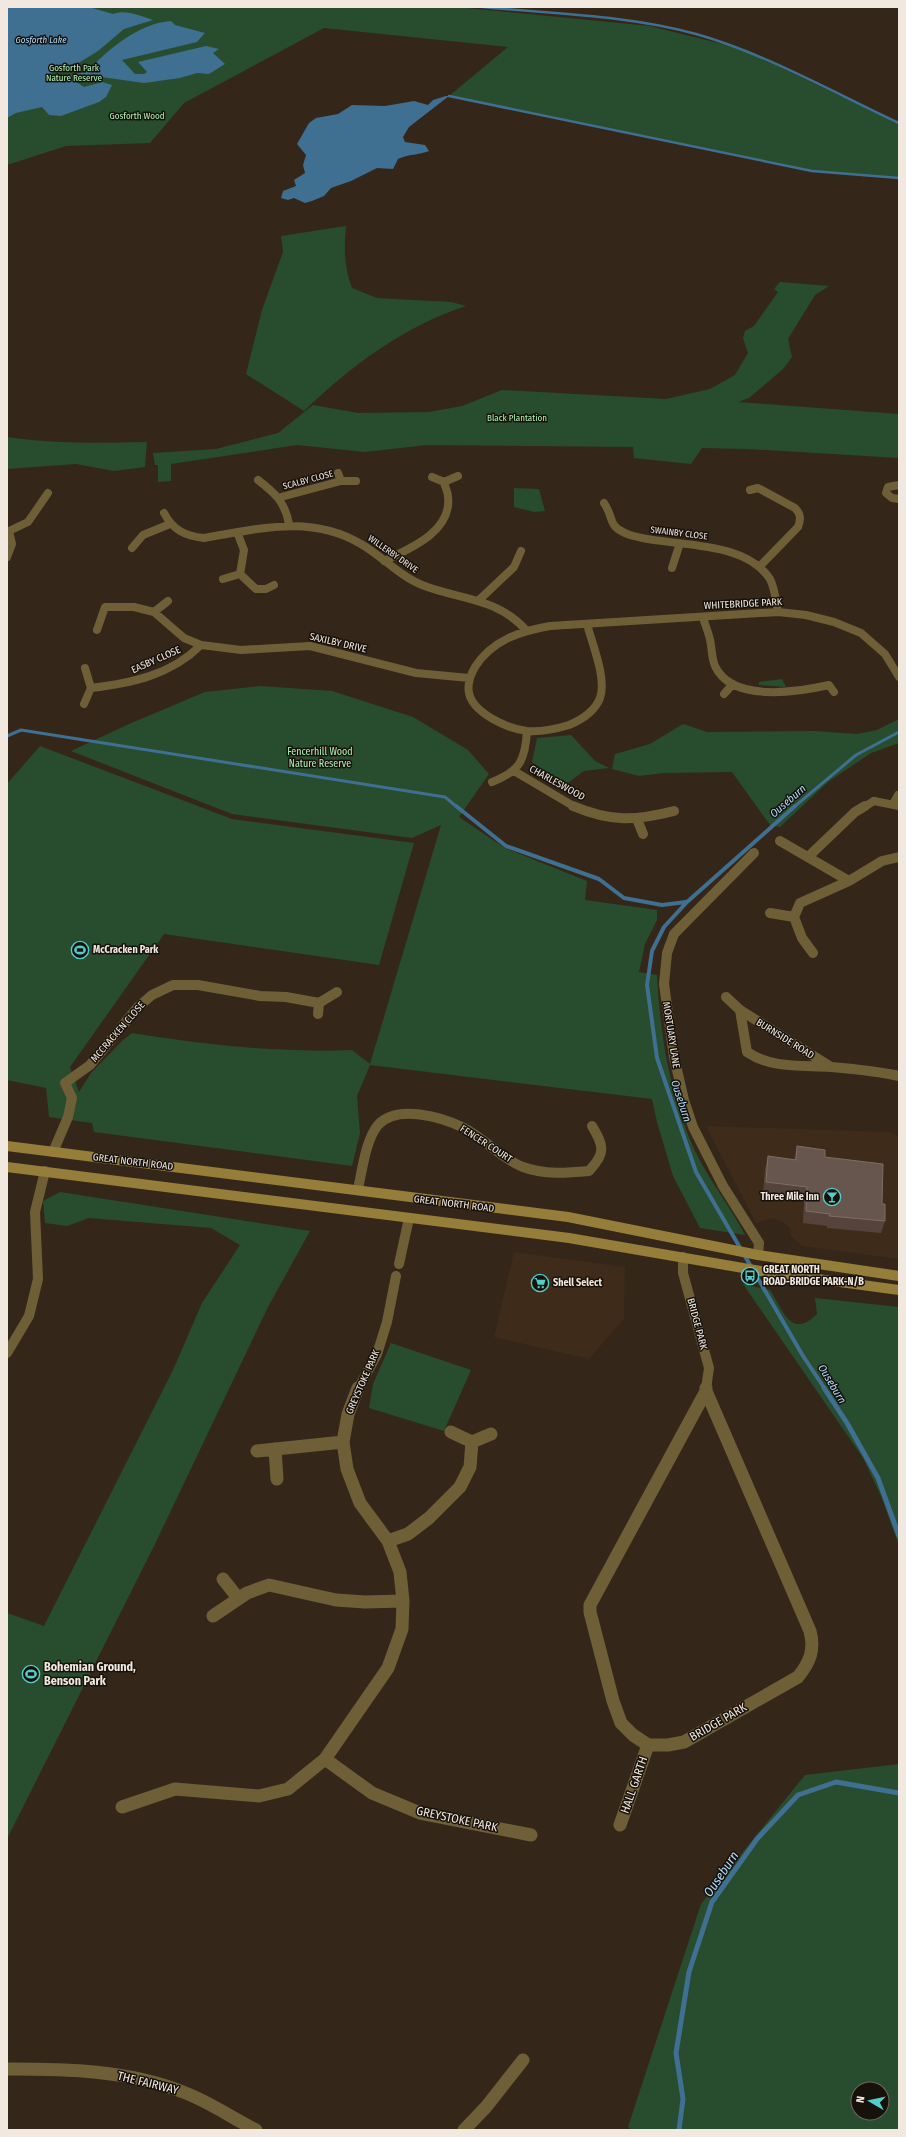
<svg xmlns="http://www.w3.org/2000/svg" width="906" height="2137" viewBox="0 0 906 2137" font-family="'Fira Sans Condensed',sans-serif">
	<rect width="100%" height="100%" fill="#34271a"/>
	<path fill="#3e2b1a" d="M706,1126L889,1132L899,1137V1259L802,1246L791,1236L790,1228L783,1222L773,1218L756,1223Z
		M514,1252L625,1267L624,1319L589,1359L494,1337Z"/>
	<path fill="#284c2e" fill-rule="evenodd" d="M7,7H457L650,26L742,49L899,124V178L812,171L449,96L508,47L324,28L184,103L150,143L66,146L7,165Z
		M346,226C344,249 344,267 352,288L377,298L451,302L466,306C404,326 351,366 304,411L246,374L262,310L283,252L281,236Z
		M780,282L829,286L815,295L788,339L792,357L783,369L749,398L738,402L899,414V458L748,449L702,448L691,464L634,458L633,447L427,445L365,452L297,445L171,464V481L158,482V465H155L153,453L216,449L278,433L313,405L358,413L429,412L462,406L502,390L666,399L710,389L735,375L748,353L743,338L745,331L754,326L778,292L774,289Z
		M7,437C53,444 100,443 147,442L145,467L114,471L76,464L7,469Z
		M514,488L539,489L545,511L534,512L514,507Z
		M782,679L786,687L759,685V682Z
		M260,686L332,691L413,717L468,750L489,774L459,817L505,848L587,881L585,900L657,910V920L645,944L639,972L657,975C660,1035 670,1096 695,1151C709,1180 730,1206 745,1235L700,1228L673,1176L657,1122L652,1099L370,1065L357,1096L360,1133L352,1166L94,1132L92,1123L49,1117L46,1088L7,1080V784L40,746L232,819L414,843L379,965L164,934L70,1067L79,1092L91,1073L123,1040L132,1033C205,1045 278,1053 352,1050L370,1064L441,825L412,838L232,814L71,751L129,724L205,692Z
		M899,719V743L871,753L828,782L780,827L770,825L732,772L664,773L639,776L612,769L615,754L650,744L683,724L707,732L814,731L857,734L877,730Z
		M571,735L595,761L609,768L584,771L565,785L532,762L537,738Z
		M60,1192L310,1231L268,1307L155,1544L7,1839V1613L44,1626L173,1370L202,1303L240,1245L211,1228L89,1218L67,1226L45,1223L43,1201Z
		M743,1284L770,1290C783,1310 791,1340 817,1314L815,1298L899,1307V1553L898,1543L881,1496L863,1458Z
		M391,1343L471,1370L444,1431L369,1408L373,1384Z
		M899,1764V2130H632L628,2127L701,1904L805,1775ZM858,2089H882V2113H858Z"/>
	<path fill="#3f6f91" d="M7,7H89L113,14C125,9 141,16 153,20L124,29L98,51L72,67L54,70L50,77C68,78 71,74 87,72C107,50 139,23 171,21L175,25L205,33L197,42L122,60L135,74H144L147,72L138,62L206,46L219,49L213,53L225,64L209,74L197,73L180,78L144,83L80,74L75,81L84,87L102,82L112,85L106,97L99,102L61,116L49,115L42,107L16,113L7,118Z
		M446,96H449L409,127L403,137L405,142L425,145L429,151C419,155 408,154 398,159L393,169L377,168L351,181L331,188L324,196L312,201L305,203L294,198L288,200L281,198L283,191L296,186L294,180L305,173L303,165L306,155L297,144L309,123L316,118L338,114L352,105L385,106L414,101L428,105L433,100Z"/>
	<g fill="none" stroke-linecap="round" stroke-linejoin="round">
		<path stroke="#3f6f91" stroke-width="2.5" d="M482,7C553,14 627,15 696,34C764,53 835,93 899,123
			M449,96L812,171L899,178"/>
		<path stroke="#3f6f91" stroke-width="3" d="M7,736L21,730L445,797L457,807
			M794,807L856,755L899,732"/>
		<path stroke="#3f6f91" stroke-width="4" d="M456,806L506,846L599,879L624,898L662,905L686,902
			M795,806L687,902L664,927L652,951L647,985L657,1058L696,1172L803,1356L825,1389"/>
		<path stroke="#3f6f91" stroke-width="5" d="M824,1388L847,1423L878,1478L899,1536
			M679,2130L683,2099L676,2053L689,1972L712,1902L757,1839L798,1795L836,1782L899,1793"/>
		<path stroke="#6f5f37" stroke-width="8" d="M864,807L874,801"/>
		<path stroke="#6f5f37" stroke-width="10" d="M809,856L855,812L865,806"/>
		<path stroke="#6f5f37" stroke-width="8" d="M258,480C275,493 285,502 289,524
			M341,481H356
			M444,482L458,476
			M899,485L888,487L886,493L892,498L899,499
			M750,490L758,488L795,508C801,514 801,519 798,527L759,567
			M281,497L341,481L338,473
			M604,503C615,519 606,526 630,535C671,548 743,538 770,579C775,589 776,601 778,612
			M164,513C173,530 185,536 204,538C258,529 311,514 361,544C382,556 399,576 422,585C460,600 496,597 526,630
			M9,531L28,522L48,493
			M237,532L244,550L240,574L256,589H266L274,585
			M132,548L143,535L170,524
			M7,557L12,544L9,531
			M384,561C409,549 452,532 448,497C448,492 445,487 444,482L432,477
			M672,568L680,543
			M223,579L240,574
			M479,600L514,567L521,551
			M154,612L168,601
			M703,618C706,627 710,636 711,645C712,652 712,659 715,666C732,703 798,692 829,685L834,692
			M587,624C592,644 607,678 600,698C595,711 581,720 569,725C556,729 541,732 527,731C508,729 473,713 469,693C467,683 471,674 475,667C492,640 521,631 550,626L778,612L806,615L834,622L861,633L885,654L899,677
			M97,630L105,607H134L154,612L184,638L201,645L241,650L310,646L416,673L469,678
			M91,688C132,683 171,675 201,645
			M724,694L733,684
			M84,704L91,688L85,668
			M514,771L575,807
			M492,782C520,771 525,761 527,731
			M874,801L899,806
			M893,804L898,795"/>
		<path stroke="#6f5f37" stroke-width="10" d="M573,806C611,822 635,821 674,811
			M637,819L643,834
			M780,841L849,881
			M754,853L674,934L667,953L664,984L674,1057L684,1100L693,1127L723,1186L759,1243L758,1255
			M770,913L794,917
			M813,953L802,938L794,917L800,903L849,881L882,861L899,857
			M726,997L740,1010L747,1052C772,1069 802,1065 831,1067C854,1069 877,1071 899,1076
			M740,1010L831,1067
			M318,1014L319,1003
			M53,1152L68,1117L72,1098L65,1083L90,1065L138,1007L152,995L173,985H198L260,996L286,997L319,1003L337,992
			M358,1189C362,1171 366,1139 378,1125C397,1104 442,1117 464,1128C482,1137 505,1161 523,1167C544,1175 567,1173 589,1171C606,1153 604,1146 592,1126
			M683,1257V1273L709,1368L706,1389
			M399,1264L409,1218
			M7,1353L29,1316L38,1279L35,1212L45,1171
			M358,1389L377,1354L387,1322L396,1276"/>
		<path stroke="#6f5f37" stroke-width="13" d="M706,1391L810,1631C815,1650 810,1662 798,1677L684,1742L668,1745H648L633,1735L621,1723L613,1701L590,1612V1605Z
			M706,1391V1388
			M451,1432L472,1442L491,1434
			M275,1449L277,1479
			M257,1451L343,1442
			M388,1541L408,1534L429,1518L460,1487L470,1467L472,1442
			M223,1579L238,1598
			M213,1616L247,1593L269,1585L336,1600L365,1602L403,1601
			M325,1759L372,1793L420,1813L531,1835
			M122,1807L175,1789L259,1796L288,1789L325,1759L388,1668L402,1629L403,1601L400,1572L388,1541L360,1503L347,1469L343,1442L348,1414L358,1388
			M620,1825L648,1745
			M7,2069C66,2069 128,2070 183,2092C208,2101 232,2118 256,2130
			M464,2130L486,2107L523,2060"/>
		<path stroke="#957d3a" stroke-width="10" d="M7,1146L568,1217L758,1255L899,1276
			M7,1167L569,1238L766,1272L899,1290"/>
	</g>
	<path fill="#56443c" d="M797,1146L825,1157L882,1204L885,1221L881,1233L827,1228V1226L803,1223L804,1200L763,1195L765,1169L768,1156L794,1160Z"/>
	<path fill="#66564e" stroke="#7c6d65" d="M797,1146L825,1150V1157L883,1164L882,1204H885V1221L829,1216L830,1214L806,1211L807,1187L766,1182L768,1156L796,1160Z"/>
	<defs>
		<symbol id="stadium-ring" viewBox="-11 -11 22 22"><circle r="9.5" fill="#17110b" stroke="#52cdcc" stroke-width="1.5"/><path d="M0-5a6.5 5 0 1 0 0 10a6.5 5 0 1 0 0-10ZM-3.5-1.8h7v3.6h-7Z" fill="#52cdcc"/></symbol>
		<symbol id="bar-ring" viewBox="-11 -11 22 22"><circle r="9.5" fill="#17110b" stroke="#52cdcc" stroke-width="1.5"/><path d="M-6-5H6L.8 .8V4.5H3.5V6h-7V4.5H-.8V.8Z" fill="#52cdcc"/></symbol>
		<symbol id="bus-ring" viewBox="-11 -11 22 22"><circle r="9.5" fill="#17110b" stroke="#52cdcc" stroke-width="1.5"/><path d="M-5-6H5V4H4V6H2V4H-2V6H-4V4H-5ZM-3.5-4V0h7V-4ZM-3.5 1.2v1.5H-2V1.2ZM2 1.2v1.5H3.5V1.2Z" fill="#52cdcc"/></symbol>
		<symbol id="supermarket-ring" viewBox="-11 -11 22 22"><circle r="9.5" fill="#17110b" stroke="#52cdcc" stroke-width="1.5"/><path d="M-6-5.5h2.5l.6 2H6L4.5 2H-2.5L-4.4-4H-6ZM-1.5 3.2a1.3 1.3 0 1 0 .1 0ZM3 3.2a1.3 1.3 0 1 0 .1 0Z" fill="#52cdcc"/></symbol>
	</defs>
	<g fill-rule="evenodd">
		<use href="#stadium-ring" x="70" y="940" width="20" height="20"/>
		<use href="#bar-ring" x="822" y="1187" width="20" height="20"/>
		<use href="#bus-ring" x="740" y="1266" width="20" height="20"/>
		<use href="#supermarket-ring" x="530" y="1273" width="20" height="20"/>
		<use href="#stadium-ring" x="21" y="1664" width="20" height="20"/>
	</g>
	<g text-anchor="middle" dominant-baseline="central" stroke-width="3" stroke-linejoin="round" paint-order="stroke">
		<g font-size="9" font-style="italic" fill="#b1dcfc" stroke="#17110b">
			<text x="41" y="40">Gosforth Lake</text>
		</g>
		<g font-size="9" fill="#aef1b7" stroke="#17110b">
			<text x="74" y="68">Gosforth Park<tspan x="74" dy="10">Nature Reserve</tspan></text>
			<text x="137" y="116">Gosforth Wood</text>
			<text x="517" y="418">Black Plantation</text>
		</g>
		<g font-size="9" fill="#f1e8e0" stroke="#17110b">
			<text transform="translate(308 480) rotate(-15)">SCALBY CLOSE</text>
			<text transform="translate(679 533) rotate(7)">SWAINBY CLOSE</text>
			<text transform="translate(393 554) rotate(35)">WILLERBY DRIVE</text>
		</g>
		<g font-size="10" fill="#f1e8e0" stroke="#17110b">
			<text transform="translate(743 604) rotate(-3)">WHITEBRIDGE PARK</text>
			<text transform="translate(338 643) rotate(13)">SAXILBY DRIVE</text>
			<text transform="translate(156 660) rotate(-24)">EASBY CLOSE</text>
			<text transform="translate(557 783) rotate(29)">CHARLESWOOD</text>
			<text transform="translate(118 1032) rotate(-49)">MCCRACKEN CLOSE</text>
			<text transform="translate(671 1035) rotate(81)">MORTUARY LANE</text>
			<text transform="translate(785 1039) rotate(32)">BURNSIDE ROAD</text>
			<text transform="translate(486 1144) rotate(33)">FENCER COURT</text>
			<text transform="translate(133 1162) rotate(7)">GREAT NORTH ROAD</text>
			<text transform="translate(454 1204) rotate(7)">GREAT NORTH ROAD</text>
			<text transform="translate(697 1324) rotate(75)">BRIDGE PARK</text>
			<text transform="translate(363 1382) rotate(-66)">GREYSTOKE PARK</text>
		</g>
		<g font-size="10" fill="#aef1b7" stroke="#17110b">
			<text x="320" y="752">Fencerhill Wood<tspan x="320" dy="12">Nature Reserve</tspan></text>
		</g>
		<g font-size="10" font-weight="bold" fill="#f1e8e0" stroke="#17110b" text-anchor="start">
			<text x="93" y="950">McCracken Park</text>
			<text x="819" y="1197" text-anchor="end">Three Mile Inn</text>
			<text x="763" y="1270">GREAT NORTH<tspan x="763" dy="12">ROAD-BRIDGE PARK-N/B</tspan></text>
			<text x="553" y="1283">Shell Select</text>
		</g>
		<g font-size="11" font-style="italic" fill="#b1dcfc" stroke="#17110b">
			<text transform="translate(788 801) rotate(-41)">Ouseburn</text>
			<text transform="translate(681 1101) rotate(72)">Ouseburn</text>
			<text transform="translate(832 1384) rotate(59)">Ouseburn</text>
		</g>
		<g font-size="12" font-weight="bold" fill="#f1e8e0" stroke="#17110b" text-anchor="start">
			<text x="44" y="1667">Bohemian Ground,<tspan x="44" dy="14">Benson Park</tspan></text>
		</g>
		<g font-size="12" fill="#f1e8e0" stroke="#17110b">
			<text transform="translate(718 1722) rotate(-30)">BRIDGE PARK</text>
			<text transform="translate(634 1785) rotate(-71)">HALL GARTH</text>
			<text transform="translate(457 1819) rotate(12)">GREYSTOKE PARK</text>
			<text transform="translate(148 2083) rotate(14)">THE FAIRWAY</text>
		</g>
		<g font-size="13" font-style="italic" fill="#b1dcfc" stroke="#17110b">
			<text transform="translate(721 1874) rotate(-56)">Ouseburn</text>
		</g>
	</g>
	<rect width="906" height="2137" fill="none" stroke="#f1e8e0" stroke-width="16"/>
	<g transform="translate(870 2101) rotate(279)"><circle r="19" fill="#17110b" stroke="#6e6760"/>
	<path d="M0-3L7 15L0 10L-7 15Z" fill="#52cdcc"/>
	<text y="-6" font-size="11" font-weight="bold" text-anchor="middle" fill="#f1e8e0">N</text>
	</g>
</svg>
